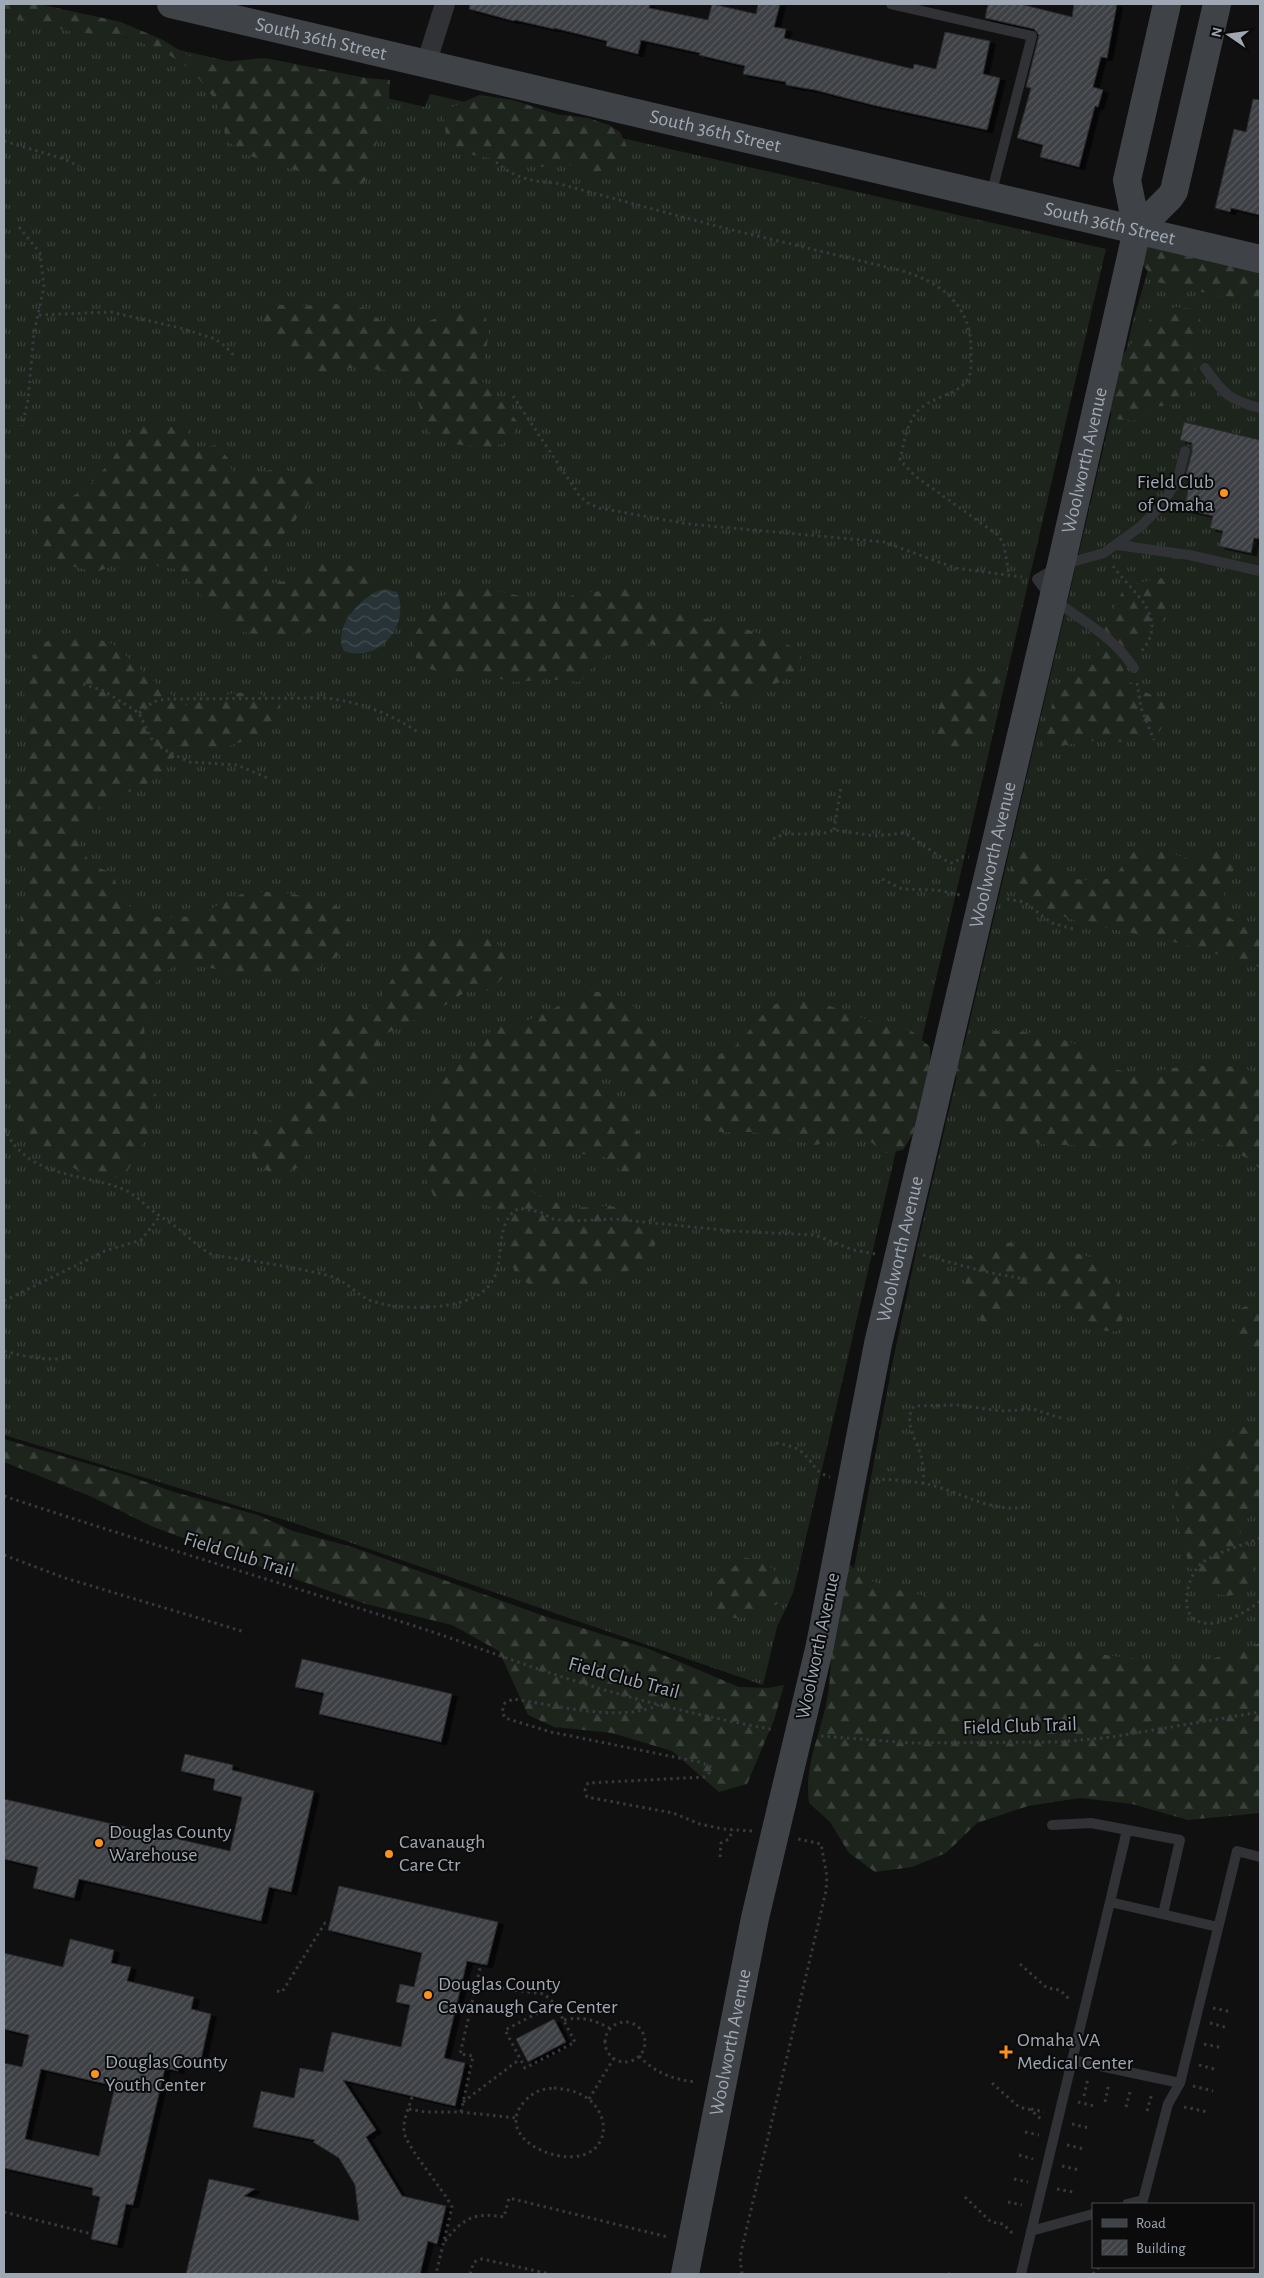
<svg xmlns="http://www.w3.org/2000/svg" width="1264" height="2278" viewBox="0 0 1264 2278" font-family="'Alegreya Sans',sans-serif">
	<defs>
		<pattern id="grass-tufts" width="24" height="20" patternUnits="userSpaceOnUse" patternTransform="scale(1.25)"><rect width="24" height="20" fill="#1c241c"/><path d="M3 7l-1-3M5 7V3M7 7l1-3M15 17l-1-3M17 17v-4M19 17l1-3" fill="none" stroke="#3a413b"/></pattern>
		<pattern id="forest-firs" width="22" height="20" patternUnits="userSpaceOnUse" patternTransform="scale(1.25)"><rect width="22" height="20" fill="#1c241c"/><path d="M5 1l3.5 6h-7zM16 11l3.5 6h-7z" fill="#3a413b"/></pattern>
		<pattern id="water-waves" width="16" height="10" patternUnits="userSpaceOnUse" patternTransform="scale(1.25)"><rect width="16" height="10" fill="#283337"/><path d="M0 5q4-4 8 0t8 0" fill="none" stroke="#444e52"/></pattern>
		<pattern id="building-hatch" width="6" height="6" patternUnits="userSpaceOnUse" patternTransform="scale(1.25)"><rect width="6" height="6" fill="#3e4044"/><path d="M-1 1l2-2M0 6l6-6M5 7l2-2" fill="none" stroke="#57595d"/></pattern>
		<filter id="shadow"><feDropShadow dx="5.5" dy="3" stdDeviation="0" flood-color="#0009"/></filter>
	</defs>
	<rect width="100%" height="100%" fill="#101011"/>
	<path fill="url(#grass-tufts)" d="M4,9L425,107L430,94L1106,249L793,1593L777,1627L763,1685L291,1522L4,1435Z
		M1158,255L1260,280V1694L874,1725L829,1678L846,1612L892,1365L918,1243L1133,321L1147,273Z"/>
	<path fill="url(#forest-firs)" d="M4,4H39L121,22L163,40L202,64L265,58L366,78L390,80L388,113L377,140L372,162L365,181L354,190H329L305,173L247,155L225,139L224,120L213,97L192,70L163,51L126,37L74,32L4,16Z
		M479,95L513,100L556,114L588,118L609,125L620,132L628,149L616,168L588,173L568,164L541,167L462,153L447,145L444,117L452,107Z
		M1152,239L1260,263V305L1157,282L1141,263L1142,248Z
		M272,304L293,306L349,304L366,309L384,324L414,328L441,316L467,310L485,315L489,332L481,380L504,404L518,423L511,440L490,448L445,443L428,431L412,385L391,371L355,367L326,373L299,364L270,340L262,321Z
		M1177,307L1198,310L1202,328L1195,351L1194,383L1187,400L1173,405L1151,407L1133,421L1115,419L1106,404L1117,362L1156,312Z
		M170,424L188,429L187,440L197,450L215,445L228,458L235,480L277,468L309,475L317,486L309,503L264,559L272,584L296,578L324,561L358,567L371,577L373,594L353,617L323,630L276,638L243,632L216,614L180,570L142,563H121L96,572L62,564L45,552L37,534L44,518L66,500L87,488L112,460L128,433L145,425Z
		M1162,578L1171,592L1163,620L1123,662L1124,678L1145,692L1166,701L1168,717L1159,732L1124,742L1090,741L1043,749L1056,685L1083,673L1098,659L1101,635L1125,586Z
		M463,583L550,603L579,593L626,589L655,607L667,621L679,613L741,627L801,650V669C786,682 778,682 760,690C731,702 708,716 681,691L684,672L679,652C659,643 630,640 611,652C599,660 589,672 579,682L549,679L516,682L479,675L452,676L424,667L413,654L415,634L441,597Z
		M76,632L113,644L159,686L186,705L229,694L254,691L279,704L276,722L250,739L214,751L181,749C173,757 167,769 158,776C123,803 88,791 80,848L93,866L113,873L121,901L140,913L162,918L195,916L248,891L285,893L324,900L347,912L352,926L347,949C340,954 332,960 325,964C275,987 228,969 177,963L155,983L144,1025L146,1060L157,1100L150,1130L123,1179L79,1171L62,1161L46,1151L29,1137L16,1118L9,1079L22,907L29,880L12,824L15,793L28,767L23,703L27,675L37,648L55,636Z
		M967,668L1000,674L988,731L974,736L947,755L934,741L940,705L953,674Z
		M1024,846C1039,853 1048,867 1063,874C1078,883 1098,880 1114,878L1124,863L1128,849C1150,844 1174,854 1194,861L1213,847L1233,848L1234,869L1224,887L1225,915L1260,936V967L1187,945L1076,921L1049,911L1010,888L1008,881L1017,847Z
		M463,932L490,939L507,951L512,968L491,990L465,992L444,1006L383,1035L369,1092L346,1116L318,1131L301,1167L275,1175L253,1163L250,1139L259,1122L282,1119L304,1102L317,1042L332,1018L354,1013L378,1002L403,961L422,942Z
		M585,991L612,993L628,1000L657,1036L679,1049L689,1064L680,1087L660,1101L633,1092L624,1078L608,1069L598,1075C610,1098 629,1117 644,1139L638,1169L625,1175L605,1157L543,1149L534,1171L531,1192L569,1208L610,1206L648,1214L657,1238L650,1257L626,1272L587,1284L562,1289L533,1288L515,1273L511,1260L510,1235L491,1207L476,1200L462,1204L435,1199L426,1179L430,1123L438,1088L459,1061L494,1028L526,1021L555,1008Z
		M785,1000H813L874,1022L901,1027L913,1032L930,1047L931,1072L915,1130L903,1150L886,1153L868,1140L846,1135L816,1145L752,1132H720L702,1118L695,1093L700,1068L716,1056L737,1045L769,1007Z
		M978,1031H1014L1053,1036L1089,1049L1112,1068L1139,1076L1170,1068L1216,1065L1244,1068L1260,1075V1169L1247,1158L1218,1144L1190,1138L1163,1149L1040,1144L998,1124L967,1096L954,1072L959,1050Z
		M1004,1242L1072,1252L1100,1260L1117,1283L1124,1314L1118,1331C1100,1332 1082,1328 1069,1313C1062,1305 1058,1291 1046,1288C1040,1286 1032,1288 1026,1288L1010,1303L1002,1321L982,1322C965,1303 965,1284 965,1259L980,1248Z
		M1260,1299V1356L1253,1354L1229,1336L1234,1312Z
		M1260,1424V1508L1244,1521L1240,1535C1254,1560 1259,1565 1244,1592L1228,1596L1210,1593L1196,1582L1182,1543L1174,1507L1177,1481L1190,1465L1237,1427Z
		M4,1439L126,1475L174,1492L258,1515L293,1531L352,1547L544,1616L649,1649L739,1687L768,1688L784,1685L774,1720L747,1784L719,1792L672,1751L612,1733L554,1727L528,1715L499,1651L452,1625L366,1604L250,1563L151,1526L90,1496L4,1462Z
		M744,1557L768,1564L782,1578L779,1603C754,1616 739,1623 711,1614L714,1585Z
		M848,1563L865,1578L884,1586L937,1599L974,1612H995L1016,1632L1041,1646L1135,1659L1200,1663L1260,1643V1813L1188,1820L1132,1804L1080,1798L1028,1806L977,1823L946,1853L912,1867L875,1872L849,1853L830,1822L809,1803C804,1762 820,1738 827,1699C832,1675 830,1650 833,1626C837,1605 843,1584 848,1563Z"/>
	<path fill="url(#water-waves)" d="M385,589L397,592C411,625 379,664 344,651C331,628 363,593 385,589Z"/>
	<path fill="url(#building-hatch)" stroke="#2a2a2d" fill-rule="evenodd" filter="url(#shadow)" d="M470,4H650L649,8L708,20L712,4L756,14L758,4H780L774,27L786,29L784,38L913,69L914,64L936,69L945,32L990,41L983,74L1000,78L987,130L873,105L815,90L786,85V82L743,74L745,66L699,55L700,53L641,40L638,54L606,46L607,41L554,28V29L515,20L514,21L469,9Z
		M988,4H1020L1072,17L1074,4H1117L1107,58L1101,57L1093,87L1103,90L1098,107L1095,106L1079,167L1040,157L1043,145L1017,138L1031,88L1026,87L1039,35L1034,29L985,18Z
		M1253,99L1260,100V215L1231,208L1230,212L1215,208L1234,129L1246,132Z
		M1184,422L1260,440V539L1254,538L1251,553L1219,546L1223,531L1210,528L1213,516L1184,509L1191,477L1186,475L1192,452V443L1180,440Z
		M302,1659L452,1694L441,1742L319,1714L324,1693L295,1687Z
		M185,1754L233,1765L232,1770L314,1791L291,1892L269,1887L261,1921L79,1879L74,1898L33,1888L38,1867L4,1859V1799L230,1851L242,1797L213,1790L215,1779L181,1771Z
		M339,1886L498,1922L487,1965L467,1961L444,2058L465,2063L455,2106L343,2080L376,2130L366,2137L402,2196L446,2206L437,2244L428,2241L420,2274H186L209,2179L255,2189L244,2196L359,2221L355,2185L339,2158L313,2142L315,2140L253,2127L261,2091L294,2098L300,2068L323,2072L332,2032L401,2047L410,2005L396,2002L400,1984L414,1987L422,1953L328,1930Z
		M70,1939L114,1950L111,1963L131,1967L127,1981L194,1997L191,2009L211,2014L200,2064L180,2060L178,2071L165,2068L133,2205L126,2204L117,2245L91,2239L100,2197L92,2195L93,2188L4,2168V2063L22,2067L29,2035L4,2029V1953L63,1967ZM41,2069L115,2086L99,2156L25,2139Z
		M554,2019L566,2042L528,2062L516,2039Z"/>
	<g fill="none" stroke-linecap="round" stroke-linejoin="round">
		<path stroke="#37393e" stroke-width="3" stroke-dasharray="2.5 4" stroke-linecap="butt" d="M4,141L64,159L79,166
			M496,162C514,178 533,182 556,183L720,227L903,271C942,283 972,306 971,351C971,359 972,369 969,377C961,394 935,396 921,408C907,419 904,444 900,460L915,476L998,535L1004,545L1009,575
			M19,227L40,253L44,287L34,333L28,400L22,426
			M39,315L111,312L180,328L215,339L225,346L235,357
			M513,396L579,495L588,503L599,508L688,524L884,542L955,568L1022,577
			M1113,566C1132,593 1172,617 1140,653
			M1137,683L1141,708L1154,740
			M83,684L104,691L139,713L151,738L163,749L189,762L237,765L268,778
			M139,713L153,702L165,699L326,698C360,702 389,713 418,732
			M834,830L841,787
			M773,839L784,834H821L834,830L875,836L905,833L948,862L953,863L963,857H969
			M882,879L902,889L937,890L960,895
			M1007,899L1024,902L1052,923L1073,929
			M4,1128C27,1179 82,1172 125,1190C134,1194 142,1202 149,1208C159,1216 170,1222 180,1230C191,1239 200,1249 213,1255C251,1261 290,1266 326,1275C348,1280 355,1295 372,1301C400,1311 464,1311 486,1289C510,1267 490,1225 519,1208L540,1212L553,1219L569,1221L615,1219L732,1231L815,1235L853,1250L875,1254
			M923,1255L982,1271L1029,1280
			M4,1301L105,1251L141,1240L160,1216
			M4,1351C27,1357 48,1362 72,1357
			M776,1443C786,1445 795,1446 803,1453C814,1463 814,1472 830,1477
			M876,1479C896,1480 918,1481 938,1487C971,1497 992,1512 1028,1507
			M923,1484C924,1474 923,1465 921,1456C916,1439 903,1422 914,1406L957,1405L1001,1411L1033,1409L1061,1418
			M4,1496C136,1540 269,1579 402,1622C450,1637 496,1655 544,1671C619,1696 698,1716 775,1730
			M1260,1538C1243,1545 1218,1552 1203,1562C1190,1571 1179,1606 1193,1618C1210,1633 1246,1613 1260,1601
			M4,1555L65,1578L245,1632
			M659,1705C618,1723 557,1705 513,1699L505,1703L502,1712L505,1718L551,1732L699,1762L710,1766L709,1773L705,1777L588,1783L585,1790L587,1797L673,1813L700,1824L723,1829L752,1831
			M821,1736L911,1743L1061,1742L1112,1737L1260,1712
			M720,1857L721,1843L729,1839L733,1830
			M1020,1964L1047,1988L1060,1990L1071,2001
			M476,1985L544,1994L555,2004L575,2042L525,2068L505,2030L555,2004
			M277,1991L282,1992L325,1923L330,1924
			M1213,2008L1232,2012
			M564,2020C582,2016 595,2020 611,2029
			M605 2042a20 20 0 1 1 40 0a20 20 0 1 1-40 0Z
			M1210,2023L1228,2028
			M1204,2044L1223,2048
			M639,2056C655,2073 674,2080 697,2082
			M1199,2065L1218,2070
			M992,2083L1019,2107L1031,2110L1043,2121
			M1193,2086L1213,2091
			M554,2088C566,2089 577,2091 587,2098C607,2112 611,2143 586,2154C556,2166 494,2137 524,2102C533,2092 541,2089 554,2088Z
			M1084,2096L1088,2078
			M412,2097C409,2108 403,2119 404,2131C405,2146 443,2188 452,2207L436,2274
			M589,2099L614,2058
			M463,2102L520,2059
			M1078,2102L1094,2106
			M1105,2102L1109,2083
			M1126,2107L1131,2088
			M1184,2107L1208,2112
			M409,2109L425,2112H461L516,2118
			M1031,2109L1044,2112
			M1147,2111L1152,2093
			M461,2112L473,2056L460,2054L481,1964
			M1072,2124L1089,2128
			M1025,2132L1039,2135
			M1067,2145L1084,2149
			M1019,2155L1033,2159
			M1062,2166L1079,2170
			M1014,2179L1028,2182
			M1057,2189L1073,2192
			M965,2197L991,2222L1003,2224L1014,2235
			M1008,2202L1022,2205
			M4,2212L92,2234
			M445,2241C463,2218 475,2212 504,2217L509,2198L668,2237
			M948,2273L949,2274
			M470,2274L474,2262L482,2259L550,2274
			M742,2274L740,2258L742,2248L826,1891L827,1876L821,1844L798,1839
			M1093,2274L1099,2267"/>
		<path stroke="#313236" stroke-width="10" d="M891,4L1032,36L991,195
			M1205,368C1223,393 1230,401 1260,408
			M1117,545L1189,555L1260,571
			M1134,668C1111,634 1085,624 1055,600C1048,594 1042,586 1037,579L1061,565L1104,553L1140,527L1160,507L1171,490L1179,474L1185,451
			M1052,1825L1091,1823L1180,1840L1163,1914
			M1110,1902L1127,1830
			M1072,2060L1180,2083
			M1127,2204L1143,2200L1168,2104L1180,2083L1237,1851L1260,1857
			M1031,2231L1093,2214
			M1021,2274L1110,1902L1218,1927"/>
		<path stroke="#313236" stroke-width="20" d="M426,64L445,4"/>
		<g stroke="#3f4247" stroke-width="28">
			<path id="s1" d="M171,4L1260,259"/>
			<path d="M1137,230L1170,197L1174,191L1217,4"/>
			<path id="s2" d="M820,1645L878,1344L1061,565L1137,230L1127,180L1167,4"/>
			<path id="s3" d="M685,2274L755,1918L782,1804"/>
		</g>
		<path stroke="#3f4247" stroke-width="28" d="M782,1804L820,1645"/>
	</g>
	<g fill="#fb921e" stroke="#0b0b0c" stroke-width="2">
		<circle cx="1224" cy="493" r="5"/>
		<circle cx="99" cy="1843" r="5"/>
		<circle cx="389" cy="1854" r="5"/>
		<circle cx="428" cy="1995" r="5"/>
		<path d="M1003.5 2044.5h5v5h5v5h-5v5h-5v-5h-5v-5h5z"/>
		<circle cx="95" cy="2074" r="5"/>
	</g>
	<g text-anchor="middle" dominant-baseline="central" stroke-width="4" stroke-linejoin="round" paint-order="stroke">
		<g font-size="20" fill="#a0a8b3" stroke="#0b0b0c">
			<text stroke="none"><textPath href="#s1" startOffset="154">South 36th Street</textPath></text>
			<text stroke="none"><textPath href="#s1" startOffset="559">South 36th Street</textPath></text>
			<text stroke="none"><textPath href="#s1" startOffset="964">South 36th Street</textPath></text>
			<text stroke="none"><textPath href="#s2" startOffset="1214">Woolworth Avenue</textPath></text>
			<text stroke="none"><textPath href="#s2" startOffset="809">Woolworth Avenue</textPath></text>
			<text stroke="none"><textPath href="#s2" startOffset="404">Woolworth Avenue</textPath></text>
			<text transform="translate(239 1555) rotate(17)">Field Club Trail</text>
			<text transform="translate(818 1646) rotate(-78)">Woolworth Avenue</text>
			<text transform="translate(624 1678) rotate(15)">Field Club Trail</text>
			<text transform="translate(1020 1726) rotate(-2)">Field Club Trail</text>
			<text stroke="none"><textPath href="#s3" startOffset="236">Woolworth Avenue</textPath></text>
		</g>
		<g font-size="20" fill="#a0a8b3" stroke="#0b0b0c" text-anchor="start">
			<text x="1214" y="482" text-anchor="end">Field Club<tspan x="1214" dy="23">of Omaha</tspan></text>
			<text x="109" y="1832">Douglas County<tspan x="109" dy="23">Warehouse</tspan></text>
			<text x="399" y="1842">Cavanaugh<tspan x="399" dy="23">Care Ctr</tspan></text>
			<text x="438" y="1984">Douglas County<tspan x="438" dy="23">Cavanaugh Care Center</tspan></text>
			<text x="1017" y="2040">Omaha VA<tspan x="1017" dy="23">Medical Center</tspan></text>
			<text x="105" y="2062">Douglas County<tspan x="105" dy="23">Youth Center</tspan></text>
		</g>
	</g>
	<rect width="1264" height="2278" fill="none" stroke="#a0a8b3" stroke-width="10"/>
	<rect x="1092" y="2203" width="162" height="65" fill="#0b0b0c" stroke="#474a4f"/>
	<rect x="1102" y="2219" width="25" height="8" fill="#3f4247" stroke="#474a4f"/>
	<text x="1136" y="2228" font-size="15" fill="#a0a8b3">Road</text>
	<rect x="1102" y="2240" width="25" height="15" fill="url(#building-hatch)" stroke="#474a4f"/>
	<text x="1136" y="2253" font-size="15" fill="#a0a8b3">Building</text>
	<g transform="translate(1229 35) rotate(283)" stroke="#0b0b0c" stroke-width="4" paint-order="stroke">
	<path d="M0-4L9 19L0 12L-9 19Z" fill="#a0a8b3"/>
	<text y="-8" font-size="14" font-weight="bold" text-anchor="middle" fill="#a0a8b3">N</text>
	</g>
</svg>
